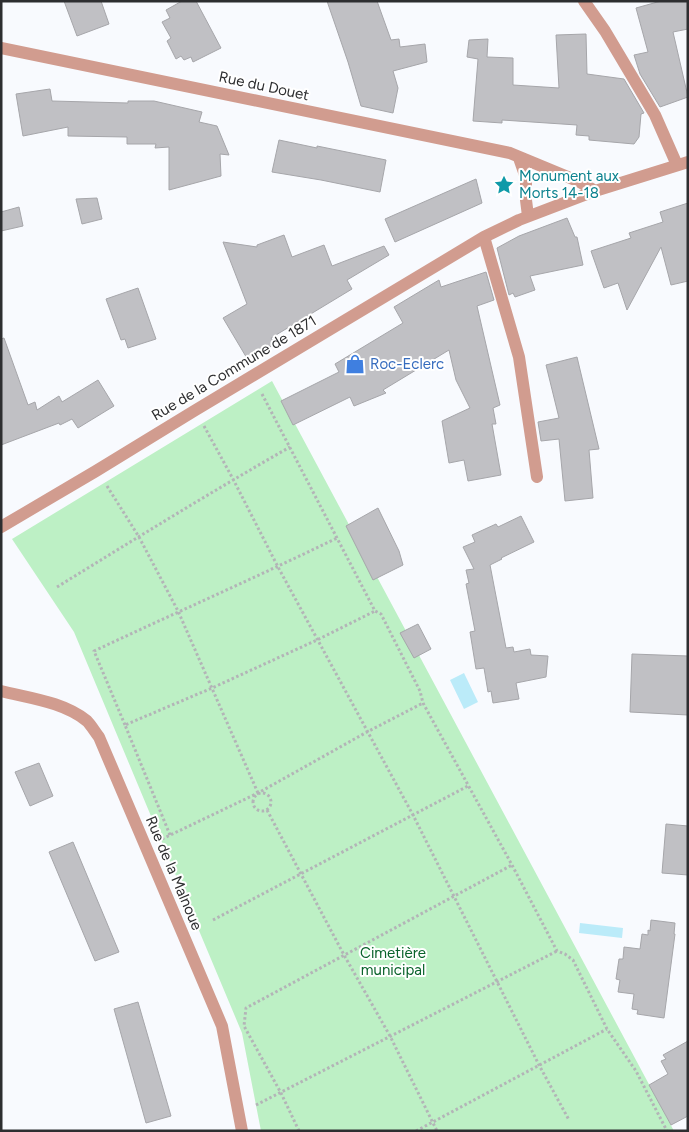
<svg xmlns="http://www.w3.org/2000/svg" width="689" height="1132" viewBox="0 0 689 1132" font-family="Figtree,sans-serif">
	<rect width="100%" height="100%" fill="#f8fafe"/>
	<path fill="#bdf0c5" d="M272,381L674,1131H261L242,1033L161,840L74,632L12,539Z"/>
	<path fill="#bbebf9" d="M464,673L478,702L464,709L450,680Z
		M580,923L623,928L622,938L579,933Z"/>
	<path fill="#c0c0c4" stroke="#a6a6aa" d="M64,1H101L109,24L77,36Z
		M182,1H196L221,48L193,62L191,57L184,60L181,56L176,59L167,41L171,38L162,22L170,18L166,10Z
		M327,1H377L391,40L399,39L400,47L425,44L427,62L393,71L398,88L393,113L361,106L348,62Z
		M661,1H688V29L673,32L688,97L660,107L640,74L634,55L648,52L636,8Z
		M586,34L587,74L624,79L644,113L641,114L639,137L634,144L589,140V136L576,135L577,125L502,120V123L473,121L478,59L467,57L469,40L488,39L487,57L513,58V85L559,88L556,35Z
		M50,89L52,101L128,103V101H154L202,112L199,122L217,126L229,155L220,154L221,176L169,190V147L155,148L156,144H127V137L68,136V127L23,136L16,94Z
		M279,140L317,148V146L386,160L380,192L321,180L272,172Z
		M476,179L482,203L395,242L385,219Z
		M97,198L102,219L82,224L76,199Z
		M688,203V281L671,285L661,247L627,310L618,283L604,288L591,251L631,238L629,233L663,222L660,212Z
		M19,207L23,226L1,231V212Z
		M567,218L575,237H577L583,265L530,276L535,290L515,297L513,293L509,295L497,248L519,236Z
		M284,235L292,257L324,245L332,266L384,246L389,255L347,280L352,289L271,338L275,344L248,360L223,318L247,304L223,242L257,247V245Z
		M486,272L494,300L477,306L500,405L493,408L496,424H492L501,475L468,481L464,460L449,463L442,421L470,408L456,380L449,350L383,390L386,393L354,406L350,397L293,425L281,401L339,372L335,364L403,323L394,307L439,280L441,287Z
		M138,288L156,339L128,348L125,339L121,340L106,299Z
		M4,338L28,405L35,402L37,410L59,396L62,402L98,380L114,406L78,428L72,419L60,425L59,423L1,445V339Z
		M577,357L599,449L589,450L593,498L565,501L559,439L541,441L538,422L559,418L546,365Z
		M378,508L399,551L403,565L373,580L346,526Z
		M521,516L534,542L501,558L502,559L490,565L506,648L513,647L514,652L530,649L531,655L548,656L546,677L516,683L519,699L493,703L491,691L488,692L484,668L476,669L470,632L475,631L466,584L469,583L466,570L474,569L463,547L475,542L472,535L496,524L498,527Z
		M418,624L431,649L414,658L400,633Z
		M632,654L688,656V715L630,712Z
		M39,763L53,796L30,806L15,772Z
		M666,824L688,826V875L662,873Z
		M73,842L119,952L95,961L49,852Z
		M651,920L675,923L674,934H675L664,1018L637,1014L638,1010L632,1009L634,994L618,992L620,980L616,979L619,959H623L624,947L640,949L642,934L648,935V930L650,931Z
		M138,1002L171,1116L146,1123L114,1009Z
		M688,1041V1116L671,1125L649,1085L668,1074L661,1061L666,1059L663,1055Z"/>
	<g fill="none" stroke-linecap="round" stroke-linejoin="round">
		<path stroke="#b3b4b7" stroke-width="3" stroke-dasharray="2.5 2.5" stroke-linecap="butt" d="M262,394L375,611L381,614L420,691L423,703L512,865L557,951L565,954L573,960L607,1029L636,1071L667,1131
			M204,426L233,479L278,567L413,815L539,1065L569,1120
			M107,486L139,537L178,611L258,793
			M57,587C135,539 211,492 290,447
			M125,725L94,651C175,613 257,577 337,538
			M253 802a9 9 0 1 1 18 0a9 9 0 1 1-18 0Z
			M267,810L344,955L390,1036L437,1131
			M170,835L125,725L212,688L317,640L375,611
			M162,839L258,793L367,732L423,703
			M213,920L468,786
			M256,1105L557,951
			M299,1131L281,1093L244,1026L246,1008L512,865
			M416,1131L607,1029"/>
		<path stroke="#d19c8f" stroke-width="12" d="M584,1L605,31L655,115L677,165
			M1,48L510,153L580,182L595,191
			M519,158L526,178V200L528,216
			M484,237L519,357L537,477
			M1,527L96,471L194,411L484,237L519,220L595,191L688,162
			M1,691C29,698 64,702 87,721C91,725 95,732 99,737L222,1026L242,1131"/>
	</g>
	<defs>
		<symbol id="sight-bare" viewBox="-9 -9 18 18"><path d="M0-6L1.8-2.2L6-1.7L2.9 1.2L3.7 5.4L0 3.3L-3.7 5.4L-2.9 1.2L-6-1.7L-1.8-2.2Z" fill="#0f9aa8" stroke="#fff" stroke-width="2.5" paint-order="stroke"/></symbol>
		<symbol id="shop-bare" viewBox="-9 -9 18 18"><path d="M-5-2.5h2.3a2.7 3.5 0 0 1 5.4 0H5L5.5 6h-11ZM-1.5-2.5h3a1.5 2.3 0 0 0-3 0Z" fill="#3f7fe0" stroke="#fff" stroke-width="2.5" paint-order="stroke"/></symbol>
	</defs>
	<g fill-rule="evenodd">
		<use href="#sight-bare" x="490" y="171" width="28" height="28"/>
		<use href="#shop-bare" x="341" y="350" width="28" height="28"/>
	</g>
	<g text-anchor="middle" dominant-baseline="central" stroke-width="4" stroke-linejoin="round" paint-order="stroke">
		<g font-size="15" fill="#2d2e30" stroke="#fff">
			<text transform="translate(264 86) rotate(12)">Rue du Douet</text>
			<text transform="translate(234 368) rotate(-31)">Rue de la Commune de 1871</text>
			<text transform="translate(174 873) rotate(67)">Rue de la Malnoue</text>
		</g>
		<g font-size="15" fill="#0d838f" stroke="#fff" text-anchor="start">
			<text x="519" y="176">Monument aux<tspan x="519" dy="17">Morts 14-18</tspan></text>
		</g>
		<g font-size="15" fill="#366cbe" stroke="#fff" text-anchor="start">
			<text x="370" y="364">Roc-Eclerc</text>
		</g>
		<g font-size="15" fill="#08622a" stroke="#fff">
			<text x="393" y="953">Cimetière<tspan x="393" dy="17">municipal</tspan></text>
		</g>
	</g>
	<rect width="689" height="1132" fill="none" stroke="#2d2e30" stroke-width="5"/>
</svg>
